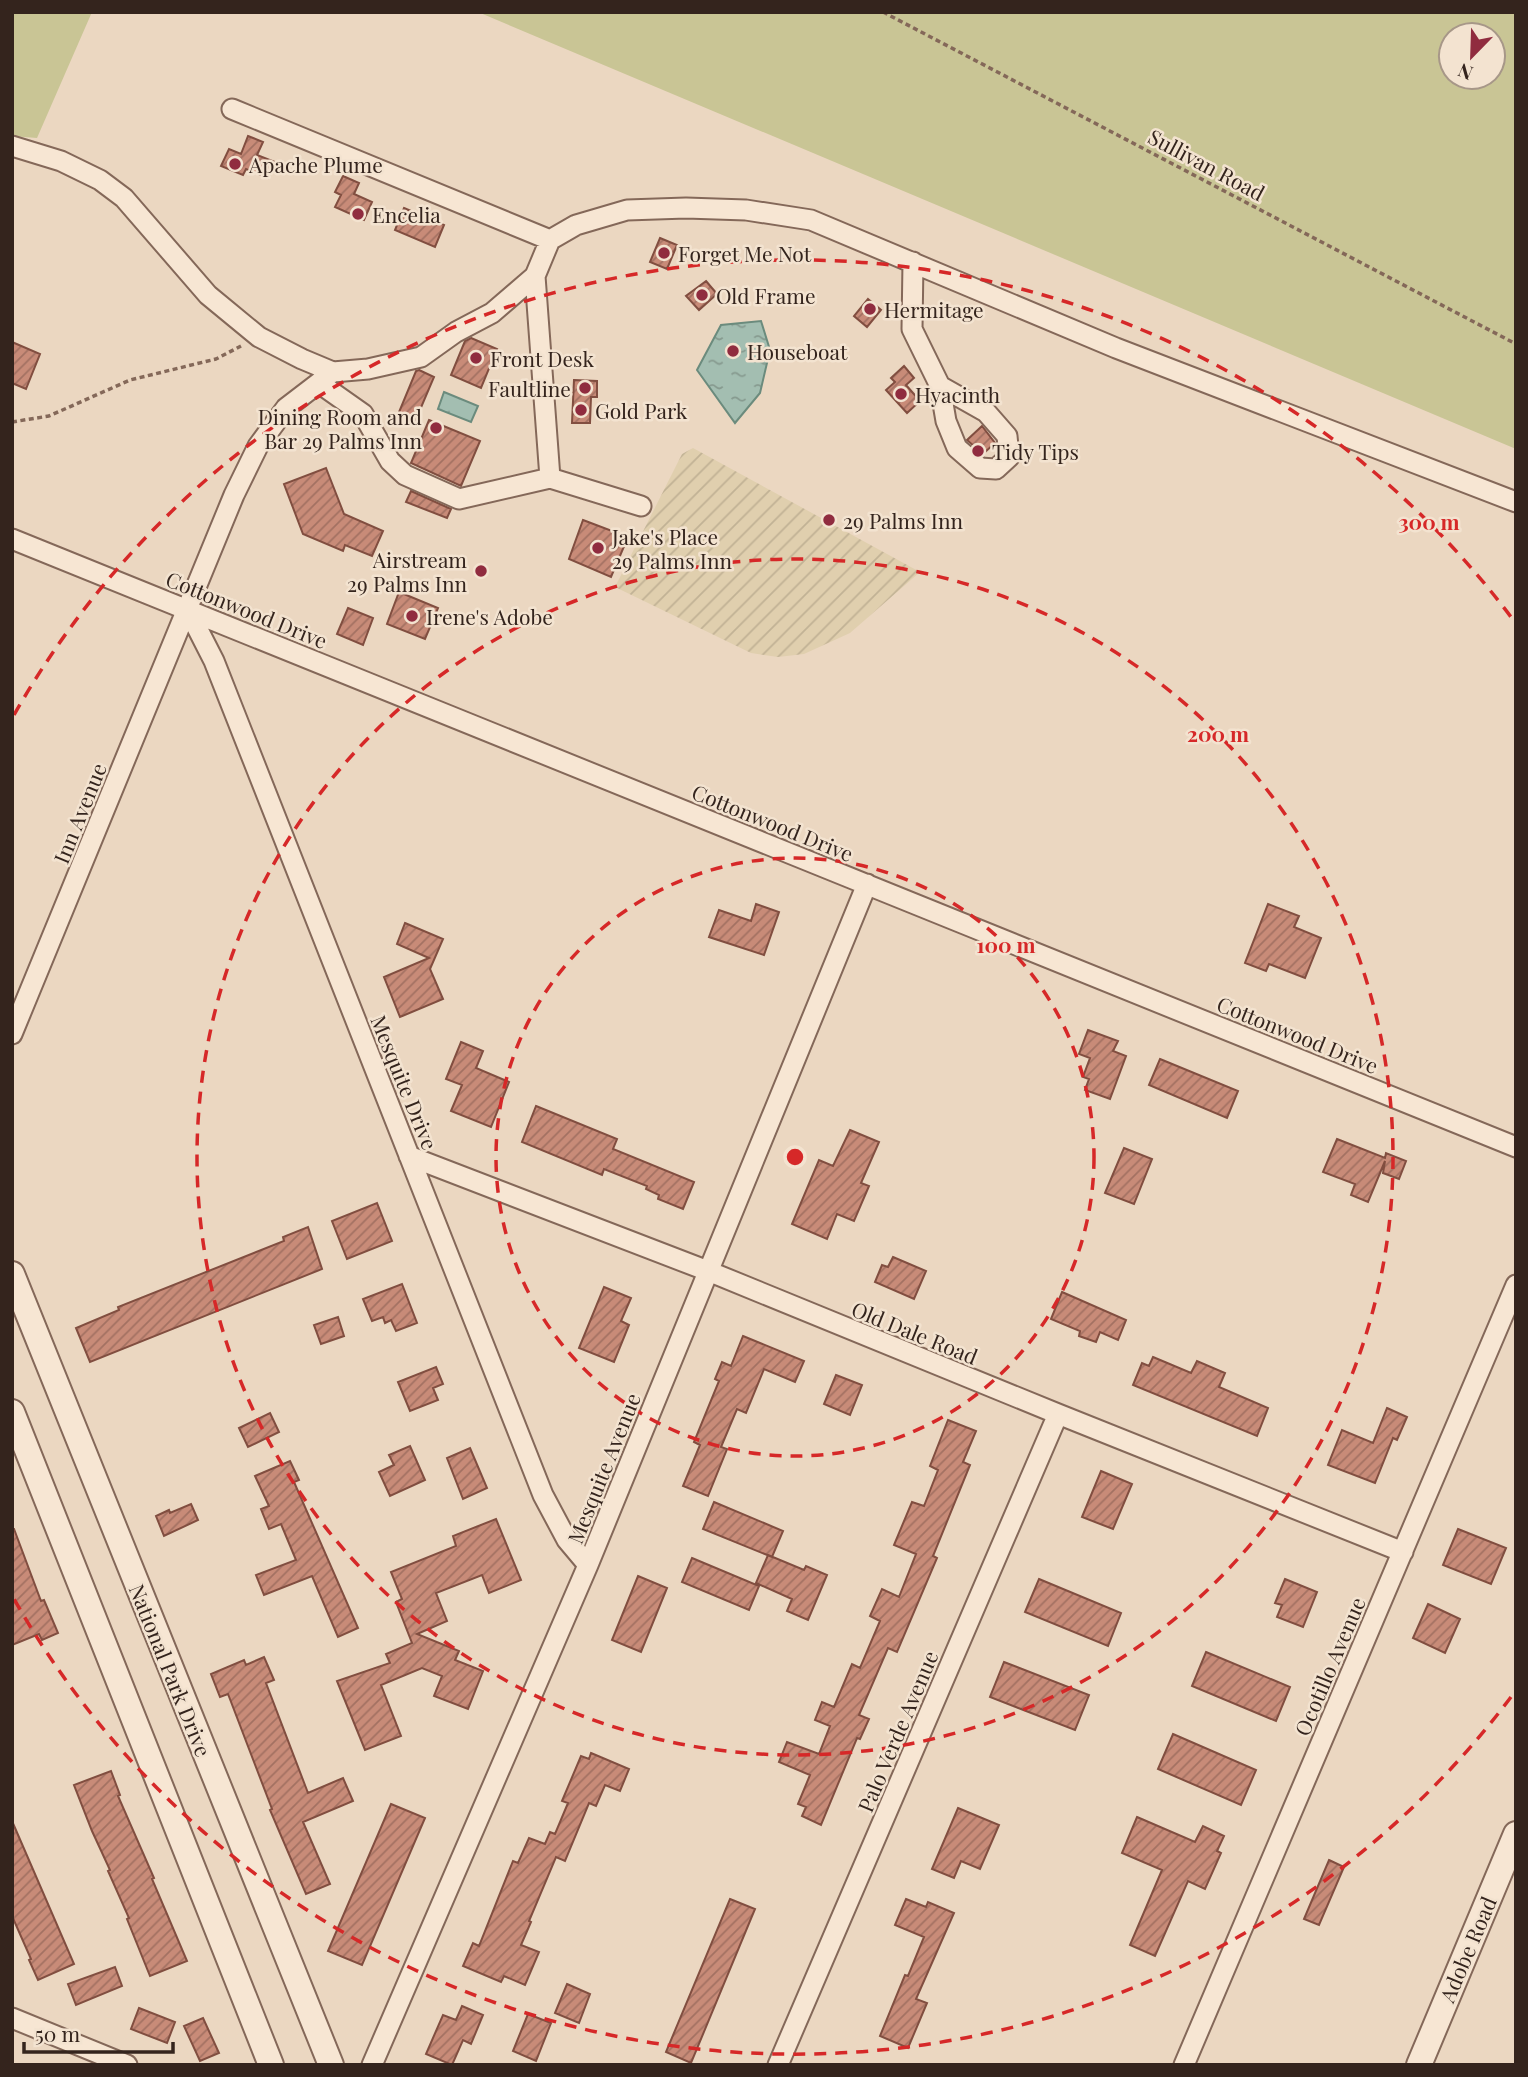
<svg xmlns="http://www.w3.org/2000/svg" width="1528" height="2077" viewBox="0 0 1528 2077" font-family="'Playfair Display',serif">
	<defs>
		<pattern id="farmland-furrows" width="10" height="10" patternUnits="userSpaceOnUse" patternTransform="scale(1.75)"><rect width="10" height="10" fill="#e0cfae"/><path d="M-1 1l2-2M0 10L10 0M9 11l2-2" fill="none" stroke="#c1b295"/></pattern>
		<pattern id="water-ripples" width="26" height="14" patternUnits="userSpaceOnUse" patternTransform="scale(1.75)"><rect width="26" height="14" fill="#a3beb1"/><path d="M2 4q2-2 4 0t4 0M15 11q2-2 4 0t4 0" fill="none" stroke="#869a8f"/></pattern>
		<pattern id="building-hatch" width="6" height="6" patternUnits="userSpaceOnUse" patternTransform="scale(1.75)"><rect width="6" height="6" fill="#c88b78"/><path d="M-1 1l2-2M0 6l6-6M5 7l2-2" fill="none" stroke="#a37162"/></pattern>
	</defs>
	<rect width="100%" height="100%" fill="#ebd7c1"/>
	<path fill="url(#farmland-furrows)" d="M693,448L920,572L850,633L804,654L778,657L751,653L615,587L682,454Z"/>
	<path fill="#c9c595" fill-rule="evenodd" d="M12,12H92L37,138L12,136Z
		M478,12H1516V449ZM1451,35H1493V77H1451Z"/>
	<path fill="url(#water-ripples)" stroke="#6b8b7d" stroke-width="2" d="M761,321L770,350L760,393L735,423L697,370L721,325Z
		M444,392L478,406L471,422L438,409Z"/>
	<path fill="url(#building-hatch)" stroke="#814e40" stroke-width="2" d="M248,136L263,142L257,155L275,162L268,178L246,169L243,175L221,166L229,149L241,154Z
		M343,176L359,183L354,194L372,202L364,220L335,207L341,195L335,192Z
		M404,208L444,225L435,247L395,230Z
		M660,238L677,245L667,269L650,262Z
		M706,281L717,294L699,310L686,296Z
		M868,299L881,310L867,327L854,316Z
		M471,338L497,349L481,388L451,375L465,341Z
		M12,342L40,354L26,389L12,383Z
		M904,366L914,378L906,385L920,401L907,413L886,390L895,382L891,378Z
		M419,370L434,377L414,424L397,417L416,371Z
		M574,380L597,381V397H591L590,423H572Z
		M429,420L480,441L461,486L411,463Z
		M982,426L995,443L983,454L967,440Z
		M326,468L344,514L383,531L372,556L345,545L343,551L303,534L284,484Z
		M411,491L451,509L447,518L406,502Z
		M583,520L628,537L611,577L569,559Z
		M399,592L438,608L425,639L387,624Z
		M348,608L373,618L363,645L337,634Z
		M756,904L779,912L764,955L709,937L719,910L751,921Z
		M1268,904L1299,916L1294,927L1321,938L1305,978L1269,964L1266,971L1245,963Z
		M405,923L443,939L430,969L443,999L400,1017L384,977L429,958L397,944Z
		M1088,1030L1118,1041L1113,1051L1126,1056L1110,1099L1085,1090L1089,1079L1083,1077L1090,1058L1079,1054Z
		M461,1042L483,1051L476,1068L509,1082L491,1127L451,1111L462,1085L446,1079Z
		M1160,1059L1238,1091L1227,1118L1149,1085Z
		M536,1106L617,1139L613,1149L694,1182L683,1209L658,1199L659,1195L646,1189L647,1186L604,1169L602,1175L522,1142Z
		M850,1130L879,1142L861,1183L869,1186L854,1221L837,1214L827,1239L792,1224L819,1160L833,1166Z
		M1337,1139L1385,1158L1386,1153L1406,1161L1399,1179L1383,1173L1385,1161L1368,1202L1351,1195L1355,1184L1323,1172Z
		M1124,1148L1152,1159L1134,1204L1105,1193Z
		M377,1203L392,1241L347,1259L332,1221Z
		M308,1227L322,1269L90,1362L76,1328L119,1310L118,1307L284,1241L283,1237Z
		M893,1257L926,1271L914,1299L875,1282L882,1265L888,1267Z
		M402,1284L417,1323L396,1331L391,1320L385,1323L383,1317L372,1321L363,1299Z
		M604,1287L631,1298L621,1321L629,1325L614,1362L579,1348Z
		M1062,1292L1126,1320L1118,1340L1100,1332L1096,1342L1079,1336L1080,1331L1051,1319Z
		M338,1317L344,1336L321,1344L314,1325Z
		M743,1336L804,1361L795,1382L764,1369L746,1413L737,1409L721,1447L727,1449L708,1496L683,1486L700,1445L694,1442L719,1381L715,1379L722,1362L731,1366Z
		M1153,1357L1191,1373L1197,1361L1225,1373L1219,1387L1268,1408L1257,1436L1133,1385L1142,1363L1149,1366Z
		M436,1367L443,1384L433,1388L438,1400L410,1411L398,1382Z
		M836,1375L862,1385L850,1415L824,1404Z
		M1387,1408L1407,1417L1397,1440L1393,1438L1375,1483L1328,1465L1342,1430L1373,1443Z
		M270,1413L279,1432L248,1447L239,1428Z
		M948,1420L976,1431L963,1462L970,1465L933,1556L937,1558L897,1652L888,1648L859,1715L869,1719L860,1739L857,1738L821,1825L802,1816L806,1807L798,1804L810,1775L779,1762L787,1742L819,1754L830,1726L815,1720L822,1702L834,1707L852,1664L860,1668L880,1621L870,1616L882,1589L899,1597L916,1554L894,1545L912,1502L924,1506L938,1470L930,1466Z
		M410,1446L425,1480L390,1496L379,1472L394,1465L389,1455Z
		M470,1448L487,1488L463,1499L447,1458Z
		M290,1461L299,1480L294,1482L358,1628L338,1637L312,1576L264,1595L256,1575L296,1560L281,1524L269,1529L261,1509L269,1506L255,1476Z
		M1101,1471L1132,1484L1113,1529L1082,1517Z
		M714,1502L783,1531L772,1557L703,1529Z
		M191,1504L198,1520L164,1536L156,1516L169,1510L170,1513Z
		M496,1519L521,1580L489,1593L482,1575L436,1593L447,1621L417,1634L459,1651L455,1660L483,1671L468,1709L434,1696L442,1676L422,1668L381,1685L401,1736L365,1750L337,1681L390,1663L386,1654L412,1643L396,1602L402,1599L391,1572L456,1546L453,1536Z
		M12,1529H14L41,1601L44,1600L58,1633L42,1640L39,1634L12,1645Z
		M1458,1529L1506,1548L1491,1584L1443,1565Z
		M768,1555L804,1570L806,1566L827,1575L808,1620L787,1611L792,1599L756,1583Z
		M692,1558L759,1586L749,1610L682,1582Z
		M638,1576L667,1588L641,1652L612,1640Z
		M1039,1579L1121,1613L1108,1646L1025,1612Z
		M1285,1579L1317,1592L1303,1627L1277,1617L1282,1605L1275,1603Z
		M1428,1604L1460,1619L1445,1653L1413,1638Z
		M1206,1652L1290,1687L1276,1721L1192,1686Z
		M264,1657L274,1680L266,1683L308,1793L343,1778L353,1801L303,1822L330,1884L306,1894L270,1810L272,1809L228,1694L220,1697L211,1674L244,1660L246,1665Z
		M1004,1662L1089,1695L1075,1730L990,1697Z
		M1173,1734L1256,1770L1241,1805L1158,1769Z
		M591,1753L629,1769L620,1791L605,1785L596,1806L589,1803L565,1861L556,1857L529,1921L531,1922L521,1945L539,1952L525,1985L504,1976L501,1982L463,1966L473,1943L479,1946L513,1861L518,1863L529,1838L545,1844L550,1832L555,1834L568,1803L562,1801L581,1756L589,1759Z
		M111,1771L120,1795L118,1796L154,1878L152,1879L187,1961L150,1976L127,1919L129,1918L108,1871L110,1870L92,1831L74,1785Z
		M391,1804L425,1818L362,1965L328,1951Z
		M958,1808L999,1825L980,1869L961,1861L954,1878L932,1869Z
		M1137,1817L1195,1842L1203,1826L1224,1836L1217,1851L1221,1853L1205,1889L1188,1881L1155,1956L1130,1945L1162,1870L1122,1853Z
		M12,1821L74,1964L38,1980L29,1960L31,1959L12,1916Z
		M1329,1860L1344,1867L1319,1925L1304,1919Z
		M730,1899L755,1909L691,2063L666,2052Z
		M906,1899L926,1907L928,1902L954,1913L916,1999L927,2003L908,2048L880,2036L905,1975L908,1976L924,1937L895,1925Z
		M115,1967L122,1986L76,2005L68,1984Z
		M567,1984L590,1994L579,2023L555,2013Z
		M462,2006L483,2015L471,2044L463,2040L452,2065L426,2054L443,2015L456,2020Z
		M139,2008L175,2022L167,2043L131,2029Z
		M528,2014L551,2023L536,2061L513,2051Z
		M203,2018L219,2053L200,2061L184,2026Z"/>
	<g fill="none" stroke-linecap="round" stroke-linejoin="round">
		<defs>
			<path id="minor" d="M232,109L550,240
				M12,146L61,161L100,180L124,198L208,295L259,337L302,359L333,372L368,369L421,357L456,332L492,313L535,276L550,240L576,225L627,210L686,208L746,210L811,220L1116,348L1516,502
				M913,262L912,329L940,386L946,421L957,448L980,468L996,469L1009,457L1007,436L986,412L940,386
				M319,383L363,414L390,461L405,475L459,499L550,478L535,276
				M550,478L641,506
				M12,539L1516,1147
				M188,610L214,661L543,1495L567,1540L588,1565
				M12,1034L234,495L258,446L286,408L333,372
				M409,1156L708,1271L1058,1414L1403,1552
				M12,2018L127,2065
				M372,2065L588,1565L867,884
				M778,2065L1058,1414
				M1184,2065L1516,1285"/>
			<path id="tertiary" d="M12,1274L331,2065
				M12,1412L271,2065
				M1419,2065L1516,1834"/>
		</defs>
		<use href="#minor" stroke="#846859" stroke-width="23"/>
		<use href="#tertiary" stroke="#846859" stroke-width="28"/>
		<path stroke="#846859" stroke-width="3.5" stroke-dasharray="5 3.5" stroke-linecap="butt" d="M883,12L1516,344
			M12,422L49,416L130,380L216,359L241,346"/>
		<use href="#minor" stroke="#f7e6d3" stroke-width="19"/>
		<use href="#tertiary" stroke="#f7e6d3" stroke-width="24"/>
	</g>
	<g fill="none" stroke="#d62828" stroke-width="3.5" stroke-dasharray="12 9">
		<circle cx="795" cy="1157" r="299"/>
		<circle cx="795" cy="1157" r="598"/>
		<path d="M1511 1697A897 897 0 0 1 14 1599M14 715A897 897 0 0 1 1511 617"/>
	</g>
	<g fill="#902c3f" stroke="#f3e3d0" stroke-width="2.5">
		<circle cx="235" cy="164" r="7"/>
		<circle cx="358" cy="214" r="7"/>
		<circle cx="664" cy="253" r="7"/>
		<circle cx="702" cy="295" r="7"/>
		<circle cx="870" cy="309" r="7"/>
		<circle cx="733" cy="351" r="7"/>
		<circle cx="476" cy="358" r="7"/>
		<circle cx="585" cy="388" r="7"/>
		<circle cx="901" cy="394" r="7"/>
		<circle cx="581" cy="410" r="7"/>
		<circle cx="436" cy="428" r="7"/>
		<circle cx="978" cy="451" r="7"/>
		<circle cx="829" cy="520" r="7"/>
		<circle cx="598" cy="548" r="7"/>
		<circle cx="481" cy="571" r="7"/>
		<circle cx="412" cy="616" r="7"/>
	</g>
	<g text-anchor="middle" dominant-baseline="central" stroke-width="5" stroke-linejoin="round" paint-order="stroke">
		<g font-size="21" fill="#34241d" stroke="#f3e3d0" text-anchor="start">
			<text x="249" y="164">Apache Plume</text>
			<text x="372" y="214">Encelia</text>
			<text x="678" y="253">Forget Me Not</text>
			<text x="716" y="295">Old Frame</text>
			<text x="884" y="309">Hermitage</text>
			<text x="747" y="351">Houseboat</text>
			<text x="490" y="358">Front Desk</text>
			<text x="571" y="388" text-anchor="end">Faultline</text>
			<text x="915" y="394">Hyacinth</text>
			<text x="595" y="410">Gold Park</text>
			<text x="422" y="416" text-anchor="end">Dining Room and<tspan x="422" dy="24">Bar 29 Palms Inn</tspan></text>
			<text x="992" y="451">Tidy Tips</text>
			<text x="843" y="520">29 Palms Inn</text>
			<text x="612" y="536">Jake's Place<tspan x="612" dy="24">29 Palms Inn</tspan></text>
			<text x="467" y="559" text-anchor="end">Airstream<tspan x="467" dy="24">29 Palms Inn</tspan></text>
			<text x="426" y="616">Irene's Adobe</text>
		</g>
		<g font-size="21" fill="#34241d" stroke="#f3e3d0">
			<text transform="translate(1207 164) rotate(28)">Sullivan Road</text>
			<text transform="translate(247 609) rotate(22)">Cottonwood Drive</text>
			<text transform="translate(79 813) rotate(-68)">Inn Avenue</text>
			<text transform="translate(773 822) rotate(22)">Cottonwood Drive</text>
			<text transform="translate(1298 1034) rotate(22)">Cottonwood Drive</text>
			<text transform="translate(405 1082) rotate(68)">Mesquite Drive</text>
			<text transform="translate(915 1332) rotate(22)">Old Dale Road</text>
			<text transform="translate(603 1468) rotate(-68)">Mesquite Avenue</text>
			<text transform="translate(1329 1666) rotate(-67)">Ocotillo Avenue</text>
			<text transform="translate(171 1670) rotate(68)">National Park Drive</text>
			<text transform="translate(897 1731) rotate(-67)">Palo Verde Avenue</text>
			<text transform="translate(1467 1949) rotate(-67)">Adobe Road</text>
		</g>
	</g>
	<circle cx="795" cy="1157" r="10" fill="#d62828" stroke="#f3e3d0" stroke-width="3.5"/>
	<g font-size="21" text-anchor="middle" font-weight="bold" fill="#d62828" stroke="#f3e3d0" stroke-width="5" stroke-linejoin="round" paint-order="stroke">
		<text x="1429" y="530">300 m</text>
		<text x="1218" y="742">200 m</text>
		<text x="1006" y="953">100 m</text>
	</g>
	<rect width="1528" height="2077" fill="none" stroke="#34241d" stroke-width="28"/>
	<g transform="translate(1472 56) rotate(203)"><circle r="33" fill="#f3e3d0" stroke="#a79788" stroke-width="2"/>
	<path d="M0-5L12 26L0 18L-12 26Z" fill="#902c3f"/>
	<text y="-10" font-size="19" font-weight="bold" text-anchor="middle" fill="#34241d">N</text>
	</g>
	<path d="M24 2042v10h149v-10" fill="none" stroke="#34241d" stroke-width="3.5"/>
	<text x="35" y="2042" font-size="21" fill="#34241d" stroke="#f3e3d0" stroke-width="5" paint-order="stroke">50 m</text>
</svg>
